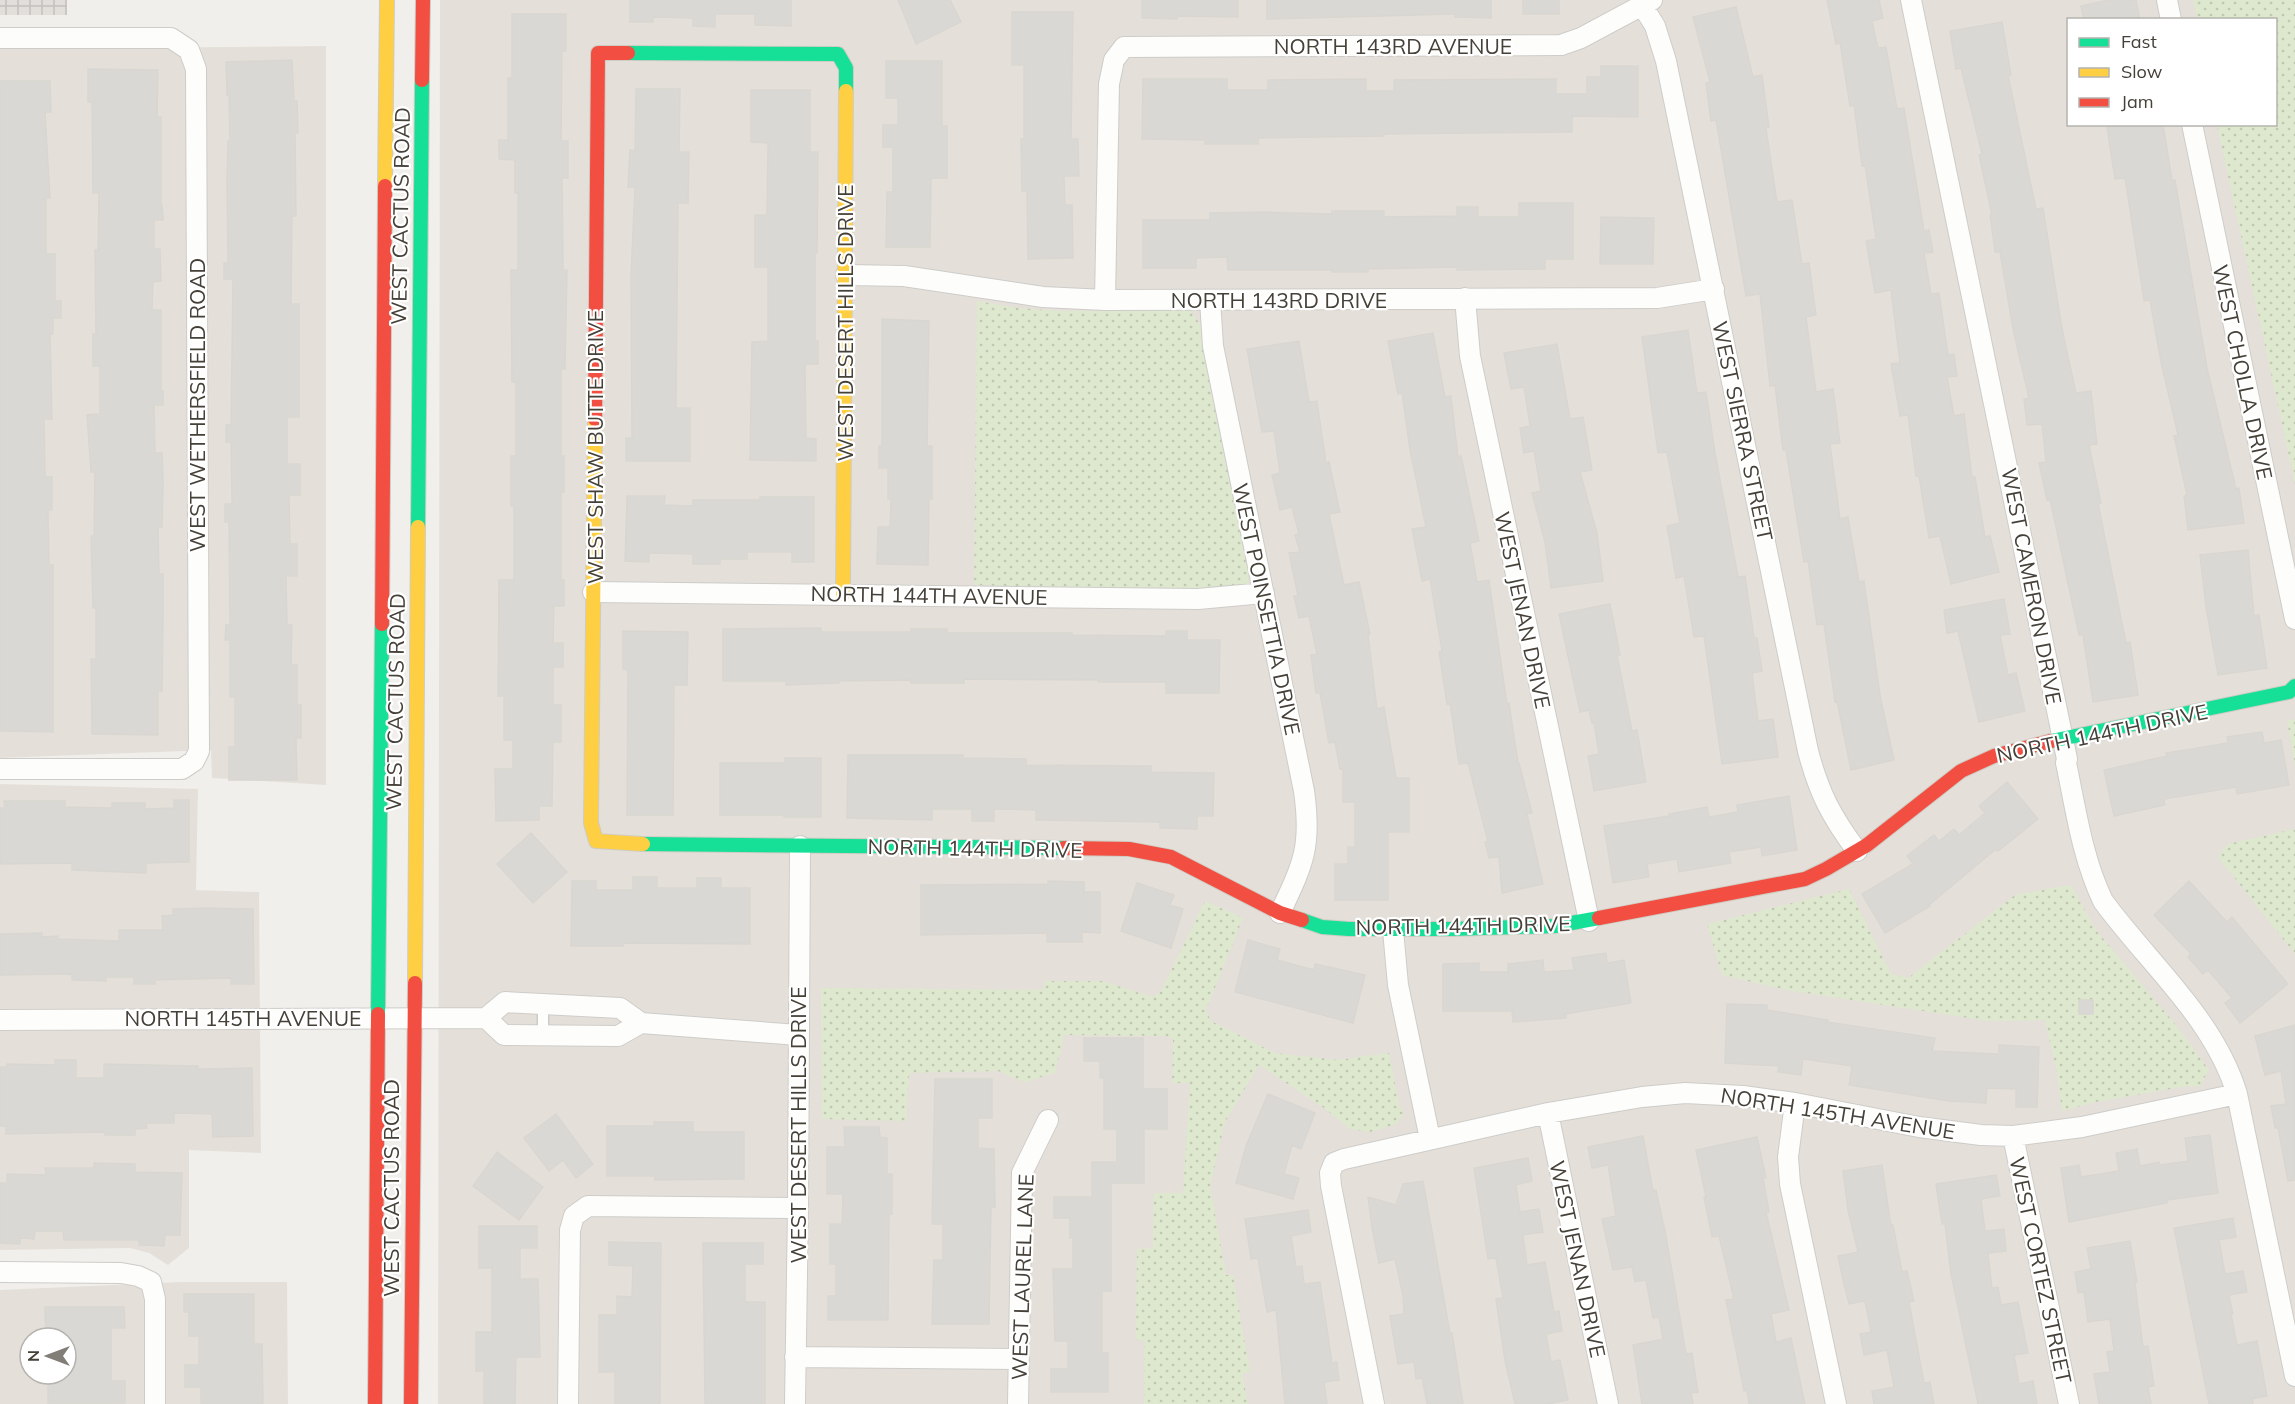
<svg xmlns="http://www.w3.org/2000/svg" width="2295" height="1404" viewBox="0 0 2295 1404" font-family="Mulish,sans-serif">
	<defs>
		<pattern id="industrial-grid" width="8" height="8" patternUnits="userSpaceOnUse" patternTransform="scale(1.5)"><rect width="8" height="8" fill="#e2dfdb"/><path d="M0 4h8M4 0v8" fill="none" stroke="#c3c0bd"/></pattern>
		<pattern id="park-dots" width="8" height="8" patternUnits="userSpaceOnUse" patternTransform="scale(1.5)"><rect width="8" height="8" fill="#dee8ce"/><path d="M2 2h.1M6 6h.1" fill="none" stroke="#c0c8b2" stroke-width="1.8" stroke-linecap="round"/></pattern>
	</defs>
	<rect width="100%" height="100%" fill="#f1efeb"/>
	<path fill="#e4e0d9" fill-rule="evenodd" d="M440,0H2295V1404H438ZM2068,20H2276V124H2068Z
		M326,46V785L212,778L211,750L0,758V49Z
		M0,784L198,789L196,890L259,892L261,1153L189,1150V1248L168,1265L149,1253L130,1248L0,1250Z
		M180,1282H287L288,1404H0V1290ZM30,1338H66V1374H30Z"/>
	<path fill="url(#industrial-grid)" d="M0,0H67V15H0Z"/>
	<path fill="url(#park-dots)" d="M2193,0H2295V484L2217,125L2276,124V20L2197,19Z
		M977,301L1018,308L1061,311L1190,310L1200,324L1251,577L1242,590L1179,591L974,585Z
		M2295,719V766L2287,721Z
		M2295,829V954L2218,857L2228,844Z
		M2071,885L2096,930L2175,1024L2209,1070L2199,1087L2187,1086L2096,1102L2062,1111L2057,1073L2045,1020L1988,1021L1787,990L1722,975L1707,924L1849,889L1891,974L1908,978L2015,895Z
		M1205,901L1243,918L1206,1010L1211,1021L1275,1053L1338,1060L1389,1053L1399,1105L1404,1114L1396,1124L1370,1132L1350,1129L1324,1108L1259,1065L1225,1122L1210,1186L1226,1275H1233L1250,1372L1242,1374L1248,1404H1144V1340H1136L1137,1249L1153,1248L1154,1193H1183L1190,1083H1172L1173,1039L1167,1036L1064,1035L1055,1073L1024,1082L998,1071L909,1073L906,1121L822,1119L821,988L1043,990L1045,981H1102L1152,997L1161,991Z"/>
	<path fill="#dad8d4" stroke="#d9d6d1" stroke-width="1.5" d="M630,0H791V26L755,25V14H715V27L693,26V18L653,17V22H630Z
		M898,0H950L961,22L916,44Z
		M1142,0H1238V17L1177,16V19L1142,18Z
		M1267,0H1491V18L1455,17V14L1267,19Z
		M1523,0H1559V14H1523Z
		M1827,0H1879L1883,18L1872,21L1878,48L1886,47L1897,109L1904,108L1924,231L1929,230L1933,252L1924,253L1931,294L1939,293L1948,355L1954,354L1957,376L1947,377L1954,416L1964,414L1972,477H1975L1985,537L1990,536L1999,572L1951,584L1940,536L1929,538L1919,476H1916L1908,415L1900,416L1891,364L1900,363L1891,290L1875,293L1866,241L1876,239L1865,165L1862,166L1854,105L1850,106L1840,43L1836,44Z
		M2109,0H2136L2140,20H2084L2081,6Z
		M1736,7L1753,77L1762,75L1769,127L1766,128L1777,202L1792,200L1802,264L1809,263L1816,315L1806,317L1816,392L1833,389L1840,443L1830,444L1840,519L1848,517L1859,582L1864,581L1880,695L1894,760L1851,770L1837,701L1835,702L1824,624L1817,625L1808,561L1804,562L1786,450H1783L1775,385L1770,386L1760,294L1746,296L1716,120L1711,121L1706,83L1710,82L1693,17Z
		M1012,12H1073L1071,139H1078L1079,176H1064L1065,205H1072L1073,258L1028,259L1027,191H1022L1021,139H1024V65H1012Z
		M512,14H566V51H562L561,141H568V178H562L563,270H567L565,369H561V456H564V492H561V580H564V606H554L553,643H563V667H553V705H561V742H553L552,806H539V820L496,821L495,769H513V740H504V696H498L499,580H514V506H511V456H516V382H512L511,270H518V193H515V160L499,159V140H508V78H512Z
		M2002,22L2011,75H2008L2036,209L2043,208L2062,329L2076,393L2091,391L2097,444L2089,445L2101,503H2098L2126,643L2130,642L2138,695L2093,702L2083,635H2079L2050,499L2047,500L2039,463L2046,462L2042,424L2027,425L2024,399L2029,398L2013,329L2000,252H1995L1990,215H1992L1979,155L1982,154L1961,68L1956,69L1950,31Z
		M292,60L294,101H297L298,133H295L296,216H292L291,304H299V417H287V464H300V495H289L290,544H297V576H286L287,625H292L291,665H297V705H301V738H296L297,780H229V747H235V697H230V640H225L226,625H230L229,522H225V504H232L231,442H226V425H231L233,279H224V263H228L227,181L228,141H230L229,94L227,95L226,62Z
		M886,61H942V126H947V178H931L930,247H886L887,192H893V147H883V125H898V98H886Z
		M1601,66H1638V117L1572,116V132L1384,134V136L1258,138V144H1205V140L1142,139L1143,79H1227V90H1268V80L1366,79V91H1394V80L1556,79V94H1587V77H1601Z
		M88,69L158,70L157,117H161V205H162L163,220H154V249H160L161,281L153,282L152,310H161V391H163V405H154L155,453H162L163,483L162,527H158L159,574H163V611L162,691H158V735L92,734L91,659H96V608H93L91,536H94L95,472H91L87,415L100,414V366H93V334H96L95,250H98L99,193H93L92,102H88Z
		M0,81H50L51,112H45L50,198H46V254H55V301H61V318H53V334H50L52,419H44L45,477H52V510H48L49,565H53V732L0,731Z
		M636,89H680L679,152H689L688,203H678L676,408H690V461H626V438H632L631,277L635,187H628L630,150L635,151Z
		M751,90H810V152H818L817,253H815V341H818V364H805L806,438L816,439V461L750,460L752,342L768,341V267H755V215H767L768,143L751,142Z
		M2122,124H2163L2172,180H2175L2207,368L2236,489L2239,488L2244,523L2188,530L2184,496L2187,495L2174,436L2178,435L2161,362L2150,300L2144,301L2125,178L2115,179L2107,127Z
		M1519,203H1573V259H1545V269L1457,270V267L1368,269V272H1332V270H1228L1227,257L1196,258V268H1143V220H1210V213L1262,212L1332,214V211H1384V217L1457,216V207H1478V217H1519Z
		M1601,217L1654,218L1653,264H1600Z
		M882,319L929,321L927,446H932V499H929L928,565L877,564L878,527H890L891,499H888V468H879V446H882Z
		M1688,330L1697,393L1706,392L1715,453L1738,577L1745,576L1754,638H1757L1762,671L1752,673L1758,721L1773,719L1778,757L1722,764L1704,636L1694,637L1684,576L1676,578L1667,526L1680,523L1667,452L1658,453L1642,337Z
		M1433,333L1445,397L1451,396L1458,457L1461,456L1479,541L1470,543L1477,582L1489,580L1507,704L1509,703L1518,763H1519L1532,813L1527,814L1543,884L1502,893L1499,857L1489,858L1485,842H1488L1468,763L1459,764L1450,703L1447,704L1439,652L1442,651L1430,579L1422,581L1412,529L1426,527L1410,450L1402,393L1398,394L1388,341Z
		M1299,341L1309,402L1317,401L1326,463L1329,462L1340,512L1329,514L1344,585L1359,582L1370,634H1368L1377,709L1384,707L1396,778H1409V832H1388V900H1335V864H1348V847H1355V802H1343V768L1340,769L1335,742L1329,743L1320,693H1316L1311,655L1317,654L1309,616L1299,618L1294,596H1298L1289,553L1300,552L1295,535L1299,534L1292,507L1280,510L1272,475L1280,473L1274,431L1262,432L1247,349Z
		M1557,344L1570,419L1583,417L1592,470L1580,472L1597,533L1603,581L1551,588L1545,542L1532,493L1541,491L1534,451L1524,453L1520,428L1530,426L1524,387L1511,389L1504,353Z
		M627,496H665L664,505L693,506V500H760V497H814V562H792V552H747V559H720V564H693V554L649,553V562L625,561Z
		M2248,550L2254,616L2259,615L2267,668L2218,675L2206,607L2200,555Z
		M2004,599L2010,634L2000,635L2008,675L2016,673L2025,711L1979,722L1958,631L1947,633L1944,610Z
		M1610,604L1620,655H1617L1632,731L1637,730L1646,782L1594,791L1588,756L1599,754L1594,723H1592L1589,710L1580,712L1559,614Z
		M821,628V632H911V629H947V633H1072V635L1166,636V631H1187V640H1220L1219,693H1166V682H1098V680L964,679V683H911V680L839,681V683L786,685V681H723V629Z
		M623,631L688,632L687,685H674L673,815H627L628,670L623,669Z
		M2262,732L2264,743L2281,740L2289,785L2237,794L2236,787L2164,799L2165,805L2114,816L2104,770L2167,756L2166,753L2228,743L2227,737Z
		M848,755H963V758L1026,759V765L1151,766V772L1214,773L1213,816H1197V829L1160,828V822L1036,820V810L994,809V821H972V809H932V820L847,818Z
		M785,758H821V817H784V815H720V763H785Z
		M2007,782L2038,819L1998,851L1996,849L1929,905L1930,906L1885,933L1862,894L1913,864L1907,856L1934,835L1939,841L1954,829L1959,835L1985,813L1979,806Z
		M1789,796L1797,850L1762,856L1761,847L1729,852L1731,863L1679,872L1677,859L1647,864L1649,877L1613,883L1604,826L1669,816V814L1707,807L1709,817L1738,812L1737,805Z
		M174,800H189V862L146,863V873L72,870V863L0,864V808H5L4,801H65V807L112,808V803H145V809L174,808Z
		M531,833L567,872L533,903L497,864Z
		M633,877H657V888H697V878H721V888H750V944L623,943V946H571L572,881H596V890H633Z
		M1048,881L1084,882V892H1100V933L1082,932V942H1047V933L921,935V885L1048,884Z
		M2189,881L2227,922L2232,917L2288,984L2240,1023L2225,1003L2232,998L2208,970L2203,974L2188,957L2191,954L2154,915Z
		M1137,883L1174,895L1170,905L1183,909L1171,948L1121,931Z
		M204,908L253,909L254,984H231V978L155,980V984H134V977H106V981L72,980V974L0,975V934L42,933V937L58,936V939L119,941V930H163L162,916L173,915V909Z
		M1248,940L1280,949L1277,960L1314,970L1315,964L1365,975L1353,1023L1235,992Z
		M1606,953L1607,963L1624,960L1631,1003L1566,1014V1018L1513,1022L1512,1011H1443V964L1479,963V972H1508V964L1543,960L1544,972L1574,970L1572,958Z
		M2079,1000H2093V1014H2079Z
		M1727,1004L1767,1005V1010L1828,1020L1827,1022L1935,1038L1932,1051L1999,1054V1045L2039,1047L2037,1107H2016V1089L1987,1088L1986,1103L1948,1101L1849,1085L1852,1066L1803,1059L1801,1075L1778,1072L1779,1066L1725,1063Z
		M2295,1025V1180L2288,1181L2278,1128H2275L2271,1106L2286,1104L2281,1071L2265,1075L2255,1036Z
		M1084,1038H1143V1089H1167V1129H1144V1183H1111V1291H1102V1353H1108V1392H1051V1369H1068V1341H1055L1053,1269H1073V1238H1070V1218H1054V1197H1092V1162H1117V1129H1104V1078H1100V1061H1084Z
		M55,1060H76V1078H104V1064L198,1066V1069L252,1068L253,1136L213,1137L212,1114L174,1113V1123H146L147,1128L135,1129V1135H105L104,1132L6,1134V1126H0V1067H7V1064L55,1065Z
		M935,1079H992V1118H978V1148L994,1149L995,1207H991L989,1324H932L934,1260H943V1224H932Z
		M1268,1094L1315,1113L1301,1149L1292,1145L1284,1174L1299,1178L1293,1199L1236,1183L1246,1146Z
		M556,1114L593,1164L576,1178L563,1160L549,1171L524,1138Z
		M654,1122H693V1132H744V1179L655,1180V1176H607V1126H654Z
		M844,1127H879L880,1137L887,1138V1174H892V1214H889L888,1320H828V1296H836V1264H830V1224H842L843,1194H827V1147H845Z
		M2210,1135L2218,1193L2167,1200V1203L2069,1222L2061,1168L2079,1165L2081,1177L2119,1171L2116,1153L2137,1149L2140,1166L2159,1162L2160,1165L2188,1161L2185,1138Z
		M1643,1136L1653,1191L1656,1190L1666,1236L1686,1354L1692,1353L1698,1392L1691,1393L1693,1404H1642L1633,1345L1663,1339L1659,1317L1653,1318L1646,1280L1635,1282L1632,1267L1613,1270L1602,1219L1616,1216L1608,1165L1592,1168L1588,1147Z
		M1757,1137L1766,1178H1763L1769,1212H1766L1789,1310L1771,1314L1776,1342L1791,1338L1805,1404H1749L1747,1390L1744,1391L1726,1300L1734,1299L1719,1236L1712,1237L1704,1197H1706L1696,1150Z
		M497,1152L543,1187L519,1220L473,1186Z
		M1528,1158L1532,1181L1516,1185L1520,1212L1539,1209L1543,1232L1523,1235L1527,1265L1545,1262L1554,1312L1559,1311L1562,1331L1546,1334L1551,1362L1560,1360L1568,1400L1548,1404H1515L1505,1361L1496,1299L1503,1298L1496,1258L1488,1259L1474,1168Z
		M94,1163L135,1164V1172L182,1173L180,1235H165L164,1246L139,1245V1240H64L63,1231H35L34,1239L20,1238V1244L0,1243V1183H7V1174L46,1175L45,1168H94Z
		M1882,1165L1891,1226L1893,1225L1902,1272L1907,1271L1914,1301L1909,1302L1924,1383L1930,1382L1934,1404H1874L1872,1391L1894,1387L1887,1350L1864,1355L1860,1334L1871,1332L1865,1301L1849,1304L1844,1284L1838,1256L1858,1252L1848,1210L1843,1171Z
		M1996,1175L2000,1196L1981,1199L1985,1231L2004,1229L2006,1251L1988,1253L1992,1288L1998,1287L2001,1305L2018,1302L2028,1353L2014,1355L2019,1384L2033,1381L2037,1404H1978L1951,1274L1945,1224H1942L1936,1184Z
		M1423,1181L1450,1333H1452L1463,1404H1427L1422,1378L1416,1379L1414,1362L1398,1364L1390,1316L1404,1314L1403,1296L1395,1259L1379,1263L1372,1228L1368,1197L1396,1205L1403,1184Z
		M1308,1210L1311,1232L1291,1236L1296,1267L1302,1266L1304,1284L1320,1282L1332,1363L1337,1362L1339,1380L1324,1382L1327,1404H1285L1276,1310L1267,1312L1258,1258L1251,1259L1245,1219Z
		M2233,1218L2236,1237L2219,1240L2225,1274L2243,1271L2247,1292L2229,1295L2233,1314H2231L2237,1345L2257,1341L2267,1396L2252,1399L2253,1404H2209L2174,1228Z
		M479,1226H537V1248H520V1279H538L540,1357H516L515,1404H484V1371H476V1332H492V1268H479Z
		M2130,1241L2137,1282L2135,1283L2143,1347L2148,1346L2154,1386L2148,1387L2151,1404H2099L2094,1374L2110,1372L2107,1352L2114,1351L2110,1319L2088,1322L2084,1292L2078,1293L2075,1272L2091,1269L2087,1248Z
		M609,1242L661,1243L660,1404H615V1372H599V1315H617V1296L632,1297L633,1266L609,1265Z
		M703,1243H763V1264H745V1302H765V1404H705Z
		M184,1294H254V1344H262L263,1404H201V1387H185V1365H199V1336H189V1312H184Z
		M45,1307H124L125,1328H111V1381H125V1403H48V1374H66V1338H46Z"/>
	<g fill="none" stroke-linecap="round" stroke-linejoin="round">
		<defs>
			<path id="lane" d="M543,1036V1004"/>
			<path id="street" d="M1911,0L2067,759L2066,763C2076,810 2082,857 2103,901C2149,964 2214,1018 2237,1094L2295,1376
				M2167,0L2171,20
				M1642,5L1655,26L1666,61L1808,751C1819,793 1831,816 1857,851
				M0,38H171L189,50L196,69L199,751L194,761L182,769H0
				M2192,124L2295,619
				M846,275L904,276L1043,297L1105,300L1657,298L1714,289
				M1465,298L1470,356L1589,921
				M1105,300L1109,84L1114,60L1124,47L1561,45L1581,38L1652,0
				M1210,300L1213,346L1304,791C1312,847 1303,864 1280,913
				M593,592L1198,599L1264,593
				M1393,930L1398,985L1430,1139
				M486,1018L504,1035L618,1036L641,1023L798,1035
				M0,1020L486,1018L505,1002L620,1008L641,1023
				M1795,1103L1788,1157L1790,1184L1836,1404
				M1548,1113L1608,1404
				M2013,1136L2069,1404
				M0,1272L121,1273L138,1276L151,1282L155,1299V1404
				M795,1357L1018,1359
				M568,1404L570,1230L574,1216L588,1206L798,1208
				M795,1404L798,1208L800,846
				M1018,1404L1022,1173L1048,1120
				M1374,1404L1331,1186L1330,1173L1334,1163L1344,1159L1548,1113L1642,1097L1685,1093L1743,1096L1795,1103L1919,1127L1981,1135L2013,1136L2082,1127L2237,1094"/>
			<path id="fast" d="M628,53L838,54L846,68V91
				M418,527L422,80
				M2051,741L2289,692L2295,686
				M643,844L1064,848
				M1302,920L1322,927L1349,929H1450L1555,926L1599,918
				M378,1014L382,624"/>
			<path id="slow" d="M385,186L387,0
				M595,419L591,823L596,841L643,844
				M843,594L846,91
				M415,983L418,527"/>
			<path id="jam" d="M422,80L423,0
				M595,419L598,53H628
				M382,624L385,186
				M1064,848L1129,849L1171,857L1280,913L1302,920
				M1599,918L1805,879L1826,869L1867,845L1961,771L1994,756L2051,741
				M375,1404L378,1014
				M411,1404L415,983"/>
		</defs>
		<use href="#lane" stroke="#ceccc9" stroke-width="13"/>
		<use href="#street" stroke="#ceccc9" stroke-width="22"/>
		<use href="#fast" stroke="#cfccc3" stroke-width="16"/>
		<use href="#slow" stroke="#cfccc3" stroke-width="16"/>
		<use href="#jam" stroke="#cfccc3" stroke-width="16"/>
		<use href="#lane" stroke="#fdfdfc" stroke-width="10"/>
		<use href="#street" stroke="#fdfdfc" stroke-width="20"/>
		<use href="#fast" stroke="#16e098" stroke-width="14"/>
		<use href="#slow" stroke="#ffcf43" stroke-width="14"/>
		<use href="#jam" stroke="#f24e42" stroke-width="14"/>
	</g>
	<g text-anchor="middle" dominant-baseline="central" stroke-width="4.5" stroke-linejoin="round" paint-order="stroke">
		<g font-size="21" fill="#454038" stroke="#fff">
			<text x="1393" y="46">NORTH 143RD AVENUE</text>
			<text transform="translate(400 216) rotate(-89)">WEST CACTUS ROAD</text>
			<text x="1279" y="300">NORTH 143RD DRIVE</text>
			<text transform="translate(845 323) rotate(-90)">WEST DESERT HILLS DRIVE</text>
			<text transform="translate(2243 372) rotate(78)">WEST CHOLLA DRIVE</text>
			<text transform="translate(197 405) rotate(-90)">WEST WETHERSFIELD ROAD</text>
			<text transform="translate(1743 431) rotate(78)">WEST SIERRA STREET</text>
			<text transform="translate(595 447) rotate(-90)">WEST SHAW BUTTE DRIVE</text>
			<text transform="translate(2032 586) rotate(79)">WEST CAMERON DRIVE</text>
			<text transform="translate(929 595) rotate(1)">NORTH 144TH AVENUE</text>
			<text transform="translate(1267 609) rotate(78)">WEST POINSETTIA DRIVE</text>
			<text transform="translate(1523 610) rotate(78)">WEST JENAN DRIVE</text>
			<text transform="translate(395 702) rotate(-89)">WEST CACTUS ROAD</text>
			<text transform="translate(2102 733) rotate(-12)">NORTH 144TH DRIVE</text>
			<text transform="translate(975 848) rotate(1)">NORTH 144TH DRIVE</text>
			<text transform="translate(1463 925) rotate(-1)">NORTH 144TH DRIVE</text>
			<text x="243" y="1018">NORTH 145TH AVENUE</text>
			<text transform="translate(1838 1113) rotate(9)">NORTH 145TH AVENUE</text>
			<text transform="translate(798 1125) rotate(-90)">WEST DESERT HILLS DRIVE</text>
			<text transform="translate(391 1188) rotate(-90)">WEST CACTUS ROAD</text>
			<text transform="translate(1578 1259) rotate(78)">WEST JENAN DRIVE</text>
			<text transform="translate(2041 1270) rotate(78)">WEST CORTEZ STREET</text>
			<text transform="translate(1022 1277) rotate(-88)">WEST LAUREL LANE</text>
		</g>
	</g>
	<rect x="2067" y="18" width="210" height="108" fill="#ffffff" stroke="#b5b3af" stroke-width="1.5"/>
	<rect x="2079" y="38" width="30" height="9" fill="#16e098" stroke="#b5b3af" stroke-width="1.5"/>
	<text x="2121" y="48" font-size="18" fill="#454038">Fast</text>
	<rect x="2079" y="68" width="30" height="9" fill="#ffcf43" stroke="#b5b3af" stroke-width="1.5"/>
	<text x="2121" y="78" font-size="18" fill="#454038">Slow</text>
	<rect x="2079" y="98" width="30" height="9" fill="#f24e42" stroke="#b5b3af" stroke-width="1.5"/>
	<text x="2121" y="108" font-size="18" fill="#454038">Jam</text>
	<g transform="translate(48 1356) rotate(270)"><circle r="28" fill="#ffffff" stroke="#b5b3af" stroke-width="1.5"/>
	<path d="M0-4.5L10 22L0 15L-10 22Z" fill="#817d77"/>
	<text y="-9" font-size="16" font-weight="bold" text-anchor="middle" fill="#454038">N</text>
	</g>
</svg>
